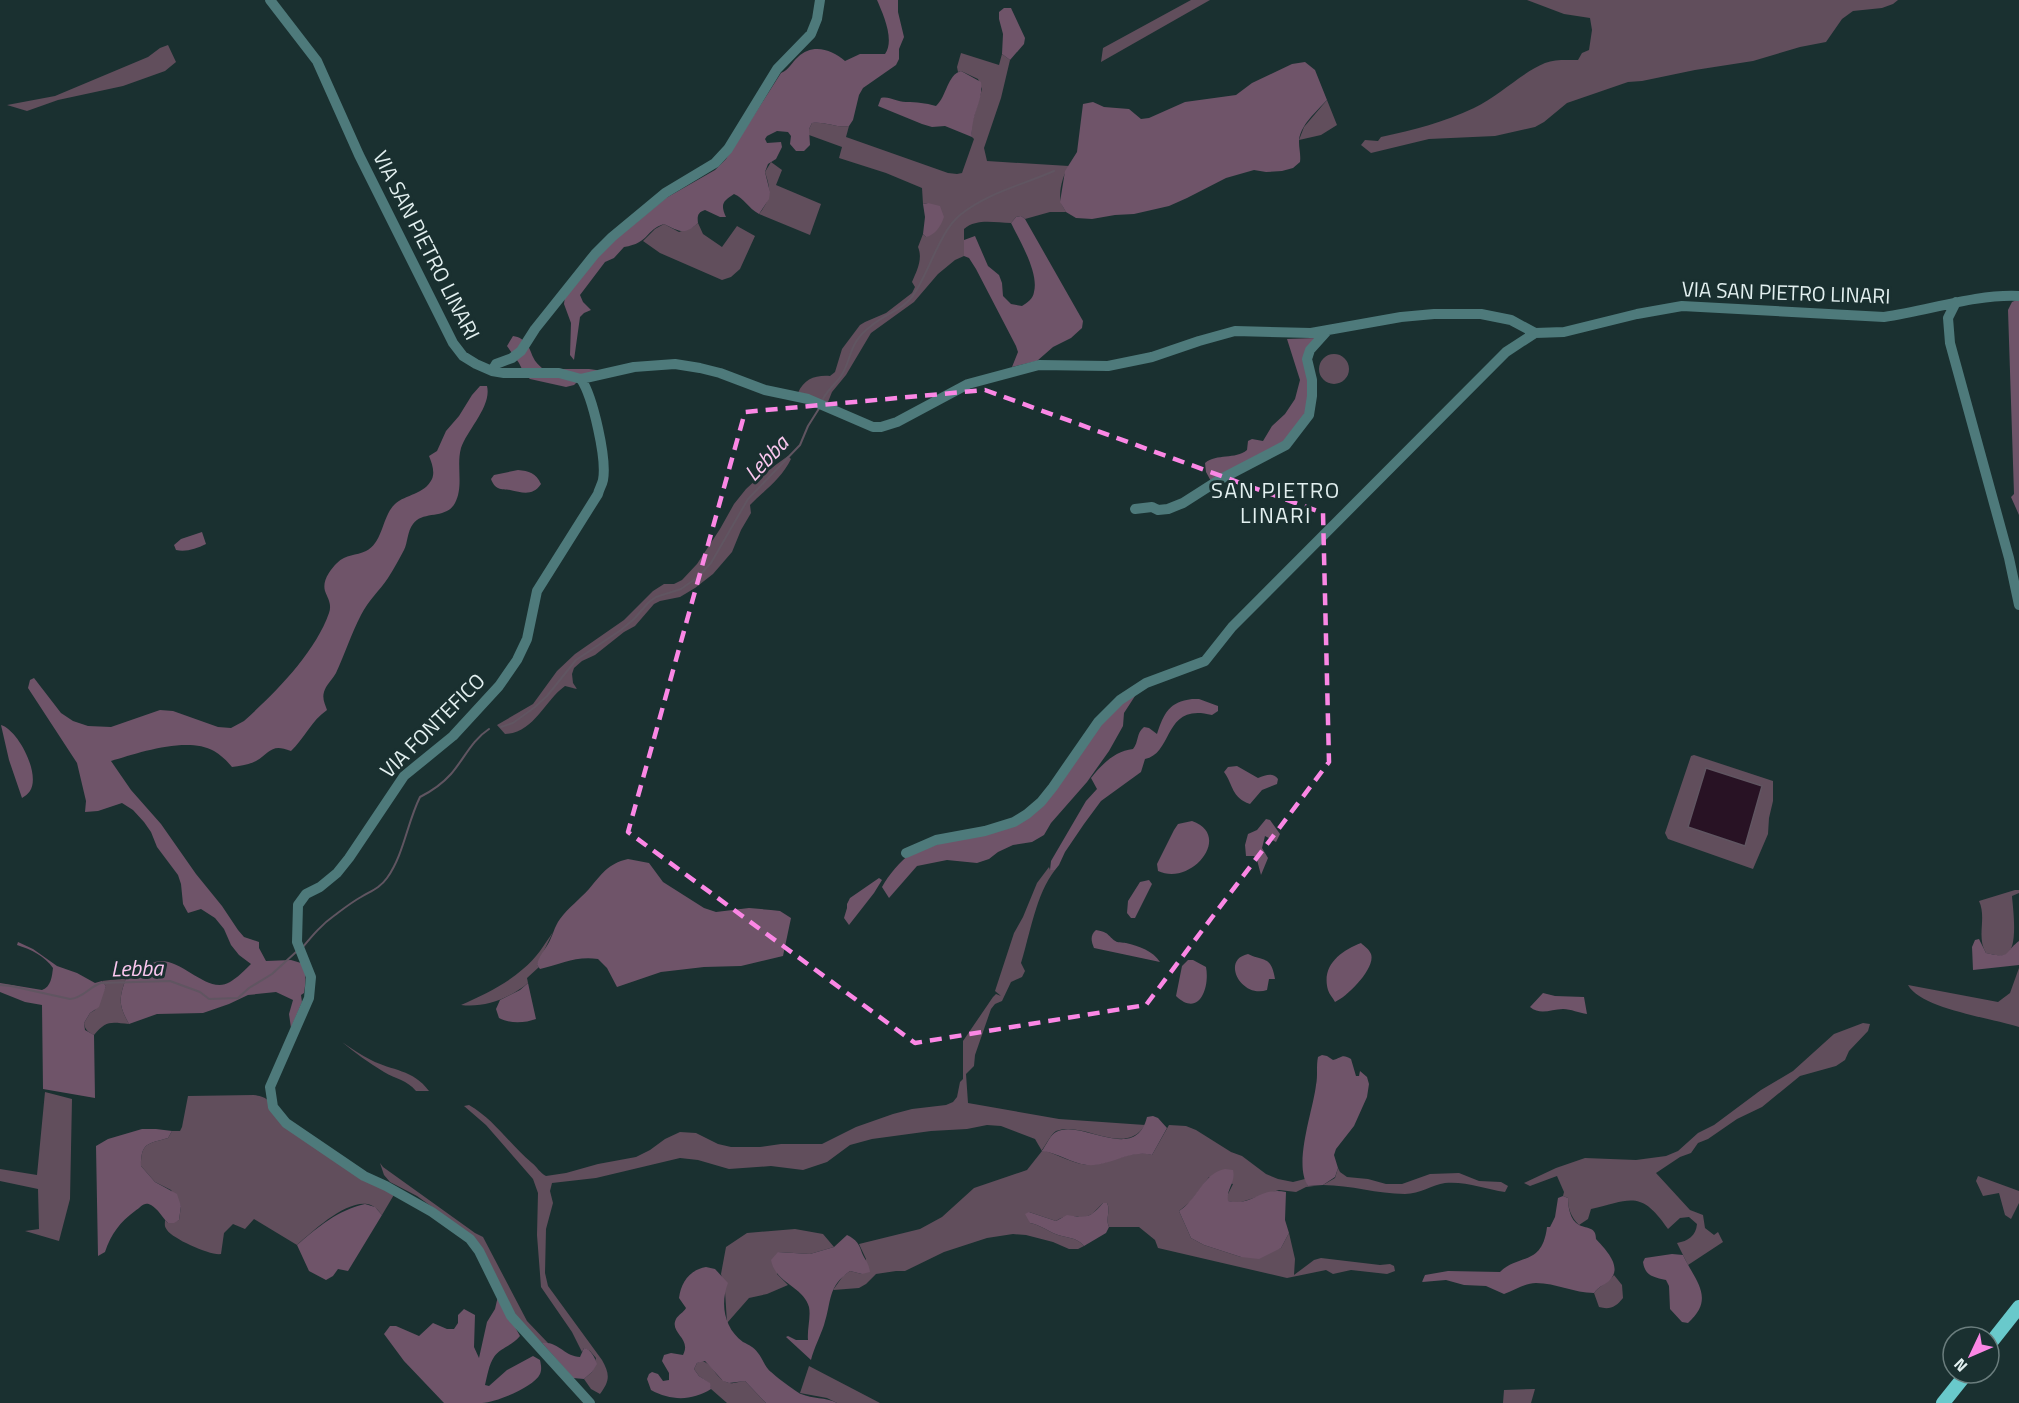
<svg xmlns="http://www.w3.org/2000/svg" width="2019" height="1403" viewBox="0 0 2019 1403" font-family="'Titillium Web',sans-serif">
	<rect width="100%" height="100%" fill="#1a3030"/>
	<path fill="#614e5c" d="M1191,0H1210L1101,62L1103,48Z
		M1527,0H1898L1893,4L1882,8L1853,11L1842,19L1826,42L1800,47L1753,61L1695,70L1642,81L1628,82L1567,103L1544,122L1535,127L1495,136L1429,139L1371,153L1361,145L1365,140L1378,141L1381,137C1414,130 1444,122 1474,108C1499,96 1521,73 1545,63C1555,59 1567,60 1578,60L1582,53L1589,50L1592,30L1590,18L1564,14Z
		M168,45L176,62L165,71L123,86L58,100L27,111L7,105L55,96L148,57L160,48Z
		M961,53L999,65L1002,54L1010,60L1001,98L984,148L987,161L1069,166C1063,174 1058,193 1061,202C1062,206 1064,208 1066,212H1050L1025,219L1021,216L1016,217L1011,223C995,223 977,218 964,229V256L955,260L938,274L914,302L871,333L846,375L832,392L828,402L830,407L798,393C804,379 815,375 830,376L835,372L842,349L860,325L865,322L886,313L912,293L915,287L912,282C917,270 923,259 918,247L923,234L926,237L928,203L923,204L922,188L886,173L839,158L842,147L809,135V129L812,123C825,121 836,128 849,126L846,137L948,173L957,174L962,173L974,139L972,137V123L982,89L978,79L961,71L958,72L957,67Z
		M1327,100L1337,125L1321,135L1299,140L1304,127Z
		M771,162L782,170L776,185L821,204L810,235L759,214C772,197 771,191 765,172Z
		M698,223L703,234L722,247L737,226L755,236L740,269L731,277L722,280L660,253L643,241L655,229L664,224L679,232L693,227Z
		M1319 369a15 15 0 1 1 30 0a15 15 0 1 1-30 0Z
		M788,456L791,459C782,478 764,491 750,505L751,513L741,530L732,552L713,574L695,588L680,597L660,601L654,604L635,626L624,632L595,655L582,661L574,668L572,674L573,683L577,689L565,686C544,701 534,733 505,734L497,725L533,704L557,671L575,654L624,620L653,591L664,584H674L682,580L697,564L720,529L734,504L746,489L759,477Z
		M1694,755L1773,781V801L1769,818L1768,834L1753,869L1668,839L1665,833L1691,756Z
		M1049,867L1050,870H1055C1036,894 1030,934 1021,963L1025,971L1022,977L1011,982L1002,1001L995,1004L991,1009L975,1055L974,1066L966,1074L968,1103L1059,1119L1145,1125C1125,1158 1083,1120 1056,1131C1051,1134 1046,1145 1042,1150C1058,1154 1076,1166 1092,1165C1113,1163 1131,1149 1152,1155L1169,1125L1186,1126L1196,1130L1231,1152L1242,1156L1266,1174L1278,1179L1293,1182L1305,1179L1308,1186H1314L1306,1187L1296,1192L1279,1190L1238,1203L1227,1201V1196L1233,1184L1209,1177L1190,1202L1179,1211L1191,1238L1204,1245L1241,1257L1281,1248L1289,1233L1295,1259L1294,1275L1314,1260L1321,1258L1380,1265L1390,1264L1394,1266L1395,1271L1387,1274L1351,1270L1333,1274L1326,1270L1287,1278L1158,1248L1155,1240L1139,1227H1109C1105,1219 1111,1211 1107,1203H1103L1092,1214L1083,1218C1074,1215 1064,1215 1056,1221L1029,1212L1030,1223C1039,1225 1045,1229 1053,1233C1063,1238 1076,1236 1084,1246L1078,1249H1069L1053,1242L1026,1235L1013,1234L987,1238L944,1252L905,1271H896L876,1274L866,1284L859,1288L833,1290L843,1276L850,1271L862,1274L866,1259L859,1244L920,1229L942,1217L974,1188L1027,1170L1042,1151L1035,1139L1001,1126L987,1125L967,1129L931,1131L872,1139L850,1145L827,1162L803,1170L771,1166L729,1169L698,1160L680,1158L596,1178L552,1183L550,1191L553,1203L546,1229L545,1273L548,1286L602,1360C610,1374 610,1381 600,1394L591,1389L584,1379L592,1372L596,1358L590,1351L584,1348L582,1352L572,1332L541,1287L537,1235L538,1193L533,1179L486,1125L464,1106L469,1105C495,1120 509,1144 532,1163C537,1167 540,1173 546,1176L566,1173L598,1164L636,1157L650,1150L665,1139L680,1132L696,1133L718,1144L731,1147H760L781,1144H822L856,1127L893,1114L912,1109L946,1105L953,1102L957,1097L960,1082L963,1079V1041L993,997L996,994L1001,996L995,991L1014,933L1023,917L1037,883Z
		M2015,890H2019V893L2012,896C2013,909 2019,951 2005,955C1999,957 1991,954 1986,953C1976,937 1987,918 1979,901Z
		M553,932L537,965L539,967L527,978L528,983C510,998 485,1008 461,1005C483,995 505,985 523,969C536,959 544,945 553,932Z
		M2019,968V1027C1992,1018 1921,1009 1908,985L1998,1002L2010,993Z
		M126,978C119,999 118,1004 129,1024C111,1022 106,1020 94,1035C88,1032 85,1030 84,1023L90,1013L95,1010L106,986L102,981Z
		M1863,1023L1870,1024L1868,1031L1849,1051L1845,1060L1836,1066L1800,1076L1762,1107L1737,1119L1708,1139L1698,1143L1691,1153L1680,1157L1656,1173L1690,1210L1703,1215L1705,1228L1714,1235L1718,1232L1723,1242L1688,1265L1677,1243C1688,1241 1696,1236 1697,1224L1689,1217L1680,1218L1668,1229C1641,1190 1632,1199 1591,1209L1588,1219L1579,1225C1571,1217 1568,1209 1568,1198L1563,1196L1564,1192L1557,1176L1530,1186L1524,1183L1556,1168L1585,1158L1636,1160L1666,1156L1678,1151L1698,1133L1714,1125L1761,1090L1793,1071L1834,1034Z
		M342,1042C351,1048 361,1055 371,1060C392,1071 413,1069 429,1091H416C407,1080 396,1079 384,1072C369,1063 355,1053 342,1042Z
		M45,1092L72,1099L70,1199L59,1241L25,1231L39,1229L38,1189L0,1181V1169L37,1175Z
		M254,1095C265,1097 269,1098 272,1110L395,1193L382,1215C378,1210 374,1205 367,1204C345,1201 313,1231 297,1245L254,1219L245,1229L233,1224L224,1233L221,1254C211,1256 173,1239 167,1230C164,1226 165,1225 165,1220L168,1223L179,1220L181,1206L171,1190L155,1182L141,1166C141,1142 148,1144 168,1138L172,1131H180L182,1127L188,1096Z
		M380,1163L383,1167L475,1233L483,1237L527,1321L548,1343H542L515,1319L468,1233L417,1196L390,1182L384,1175Z
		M1338,1168L1340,1172L1347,1177L1368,1179L1386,1184H1402L1430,1174L1459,1173L1479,1181L1501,1182L1508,1186L1505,1192C1486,1189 1465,1181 1445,1183C1432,1185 1420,1194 1405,1194C1377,1194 1351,1185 1323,1185L1335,1178Z
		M1978,1176L2019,1191V1203L2011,1219L2005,1215L1999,1193L1983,1196L1976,1181Z
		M795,1229L823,1234L834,1247L810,1254L778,1252L777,1274L788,1285L767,1294L749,1298L727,1323L725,1291L721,1274L726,1247L747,1233Z
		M1614,1275L1622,1285L1623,1298C1616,1307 1610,1310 1599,1307L1594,1293C1600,1285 1608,1283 1614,1275Z
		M702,1361C714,1364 716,1381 730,1383C735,1384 740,1381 745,1381L766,1403H727L711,1389L709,1383L699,1376L694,1369L697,1363Z
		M809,1366L880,1403H837L827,1398L800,1393Z
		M1535,1389L1531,1403H1503L1504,1390Z"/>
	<path fill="#6f5469" d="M877,0H898V12L904,37L899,49V59L896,65L863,88L859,95L853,120L849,126C836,128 825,121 812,123L809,129L810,145L804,151H796L790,144L791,136L788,132L777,131L767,136L765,139L767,143L781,142L782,147L776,159L768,164L765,172L770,192L769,199L759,214C748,208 744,198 734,194C723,201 720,204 726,217H720L705,210C698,212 697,216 698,223C684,236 679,231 664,224C645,230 650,243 624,247L614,258L605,262L580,295L583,302L591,310L584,313L580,317L574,360L570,355L571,323L564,304L565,296L606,247L666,198L715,170L726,159L781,73C790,69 791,63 798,57C812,43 832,49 845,61L860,54H885C895,40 883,14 877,0Z
		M1004,8H1011L1025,38L1024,44L1010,60L1002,54L1003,34L999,19V12Z
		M1305,62L1315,70L1327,100C1317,111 1299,126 1299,142C1299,149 1301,155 1300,162L1293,168L1282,171L1266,172L1254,170L1226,178L1187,198L1169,206L1134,214L1115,215L1092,219L1076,218L1066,212L1060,202L1065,171L1077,152L1083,104L1093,102L1104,107L1129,109L1141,119L1149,118L1185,102L1236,95L1252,83L1292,64Z
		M961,71L981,82C984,100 970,116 972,137L945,126L932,127L922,124L878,106L881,98C890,96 896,102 906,102C917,102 925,103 936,106C947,96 947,75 961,71Z
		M928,203L940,206L944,217C941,226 935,235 926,237L923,234L925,217L923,204Z
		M1021,216L1025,219L1083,321L1082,328L1071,338L1053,347L1037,361L1012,367L1018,352L1016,346L976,269L969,258L964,256V240L975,236L988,266L999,275L1002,283L1003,296L1011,304L1022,306C1027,303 1033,299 1034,292C1039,273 1020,241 1011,223L1016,217Z
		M2019,299V515L2011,497L2014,494L2008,310L2012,302Z
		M513,336C526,338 529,347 533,357C535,362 539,365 543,369H589L603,371L581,378L574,385L566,387L530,379L525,375L519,363L507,346Z
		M1316,338L1309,375L1307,414L1282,443L1212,483L1206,472L1205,463C1217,453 1235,460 1247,450L1248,441L1252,439L1263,441L1272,426L1285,414L1295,399L1300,380L1287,339Z
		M480,386H487C492,406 467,430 461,448C456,466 464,486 455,503C446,520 423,510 413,524C407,532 408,542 404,550C399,559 394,569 388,578C380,590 368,601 361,615C351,634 345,654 336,673C332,680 326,685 324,692C322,699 325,704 327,710C311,721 304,739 291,751C271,743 271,752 256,761C248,765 240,766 232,767C227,761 221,755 214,751C187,736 138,753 111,761L131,790L161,824L196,874L222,906L238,930L244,937L259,942V948L266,961L291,960L301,963C307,974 306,981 304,993L301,995L302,1002L291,1028L289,1014L293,1000L276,992L248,995L229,1004L203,1013L157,1014L129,1024C118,1004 119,999 126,978C135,973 149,962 160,961C184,960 208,995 230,982C237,978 245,970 251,964L239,955L231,945L224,929L215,918L201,909L188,913L183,904L181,884L178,875L157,847L151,832L144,822L133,810L122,803L98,811L85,812L86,801L77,763L28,688L30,680L34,678L61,713L73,721L88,726L111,727L160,710L173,711L218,727L231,728L244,721C275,693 315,653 329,613C332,604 328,599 325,591C322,581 330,570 337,563C346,554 356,556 366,551C383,543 382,516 395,504C406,494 424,495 432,479C435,472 432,463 429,456L437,451L446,431L459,416L472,395Z
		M518,470C529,471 536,473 541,484C533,496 523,493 510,490C501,489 495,490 491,479L494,475Z
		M202,532L206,544C196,549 186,552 176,550L174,545L181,539Z
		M1135,696L1124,713L1123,726L1109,751L1087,782L1051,823L1044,835L1032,842L1013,845L998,852L989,859L977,863L947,860L917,866L889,898L882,887C889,874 900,862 911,853L1028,815L1121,700Z
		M1192,699H1199L1218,706V711L1212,715C1163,702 1174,753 1145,759L1141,772L1101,801L1084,824L1065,852L1059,865L1055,870H1050L1051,861L1086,801L1097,789L1091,778C1102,764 1115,751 1133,749C1139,742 1136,733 1144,727L1149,728L1157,734C1164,713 1169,702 1192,699Z
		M1,725C18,730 41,774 30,791C28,794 25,796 22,798L9,760Z
		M1237,766L1258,778C1266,775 1273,772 1278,779L1277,784L1262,790L1250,804C1231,797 1234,786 1224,772L1228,767Z
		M1266,819L1270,820L1280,834L1276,842L1265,836L1262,848L1268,858L1261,875L1257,860L1254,856H1246L1245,845L1248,834L1257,830Z
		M1192,821C1233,835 1192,887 1158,871L1157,864L1174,830L1178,824Z
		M628,859L649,863L663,882L704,908L716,912L749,908L771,910L780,911L791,918L783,956L741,966L704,967L661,972L617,987L607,968L598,959C575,956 562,964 540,969L537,965C539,956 544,951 548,944C553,936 554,927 560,919C568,908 580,899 589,889C602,874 607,864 628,859Z
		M879,878L882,880L874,893L849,925L844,918L847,908V904L850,898Z
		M1149,880L1152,884L1135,918H1131L1127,913L1128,901L1140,882Z
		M1096,930C1110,932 1108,937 1117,942C1117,942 1126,943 1126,943C1139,946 1153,951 1160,962L1094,948C1091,941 1090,935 1096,930Z
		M1979,939L1986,953C2012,959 2003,953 2019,941V965L1973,970L1972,947L1975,940Z
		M18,942L33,949L57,966L77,973L95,983L102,981L106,986L99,1007L90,1013L84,1023L85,1030L94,1035L95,1098L43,1089L42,1005L25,1002L0,992V983L42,990C51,987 52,976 53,968C45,956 30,949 17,945Z
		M1361,943C1364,946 1369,949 1371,954C1376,968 1347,997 1335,1002C1333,998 1329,994 1328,990C1321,965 1341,951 1361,943Z
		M1248,954C1264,962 1271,955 1275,979H1269L1267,990C1242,999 1220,960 1248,954Z
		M1188,960H1193L1206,967C1210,988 1199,1018 1176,996L1182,966Z
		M528,983L536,1019C525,1023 510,1024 499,1018L496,1009L500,1000L520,990Z
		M1543,993L1555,996L1584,997L1587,1014C1579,1013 1571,1009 1563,1009C1551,1009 1541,1016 1530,1007Z
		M1322,1055L1327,1056L1333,1060C1341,1058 1342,1053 1351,1059L1356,1076H1359L1360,1071L1367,1077L1369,1084L1367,1097L1354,1126L1336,1149L1334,1155L1338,1168L1335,1177L1323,1185L1308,1186C1293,1164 1313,1111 1316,1085C1318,1076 1316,1066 1318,1057Z
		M1153,1116L1158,1118L1167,1128L1152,1155C1129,1149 1110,1167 1087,1165C1071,1163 1058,1153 1042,1151C1046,1145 1051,1134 1056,1132C1081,1118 1135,1165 1147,1117Z
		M142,1129H156L172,1131L168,1138C148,1144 141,1142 141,1166L155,1182L177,1194L181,1206L179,1220L174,1223H168C162,1217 158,1209 151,1205C144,1201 141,1207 135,1211C120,1222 111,1234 105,1252L98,1256L96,1146L108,1139Z
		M1225,1169L1233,1170C1236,1183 1226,1189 1228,1201C1252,1207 1261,1186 1286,1192L1285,1220L1289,1233L1281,1248L1259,1259L1241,1257L1204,1245L1191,1238L1179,1211C1197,1200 1203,1173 1225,1169Z
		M1563,1196L1568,1198C1568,1207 1570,1220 1579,1225C1588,1229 1596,1227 1596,1239C1605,1249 1624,1267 1609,1281C1603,1286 1599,1286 1594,1293C1574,1293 1556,1283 1536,1283C1525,1283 1515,1290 1504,1294L1486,1286L1464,1285L1446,1280L1422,1282L1425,1275L1448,1271L1500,1272C1519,1253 1542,1267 1547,1227H1550L1555,1217L1558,1198Z
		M1103,1203H1107C1111,1211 1105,1219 1109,1227L1106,1233L1084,1246C1076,1236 1063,1238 1053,1233C1045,1229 1039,1225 1030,1223L1025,1214L1029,1212L1056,1221L1067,1215C1086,1218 1089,1219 1103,1203Z
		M365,1204L375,1207L382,1215L348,1271L338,1269L333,1276L326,1280L309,1271L297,1245C318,1227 338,1210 365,1204Z
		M847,1235C857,1240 859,1244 862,1253C865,1260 869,1263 870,1272L862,1274L850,1271C827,1287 832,1301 824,1325C820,1337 814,1348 811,1360L786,1337L788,1336L796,1340H808C807,1329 811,1317 809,1307C804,1287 775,1283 771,1260L778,1252L810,1254L834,1247Z
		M1672,1254L1683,1255C1695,1281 1716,1298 1688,1323L1682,1322L1670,1309L1669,1286L1666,1280C1653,1277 1645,1276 1643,1262L1645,1258Z
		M706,1267L715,1269L728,1283C720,1304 724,1328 743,1342C749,1345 754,1347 758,1353C762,1358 764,1364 768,1369C771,1373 796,1392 801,1394C813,1399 825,1397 837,1403H766L745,1381L729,1383L723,1381L705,1361L697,1363L694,1369L699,1376L710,1383L711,1389C692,1401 671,1401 651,1390L647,1379L649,1374L652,1372L658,1374L663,1381L669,1380V1373L662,1361L664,1355L671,1353L683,1355C692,1338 669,1333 676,1319C678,1315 684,1312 686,1308L679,1298C681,1283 689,1270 706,1267Z
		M498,1296L520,1336C512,1346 500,1348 494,1357C489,1364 487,1377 485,1385L489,1386L507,1370L533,1356L540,1360C541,1365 542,1369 540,1374C534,1387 497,1402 482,1403C470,1403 457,1403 444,1403L404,1361L384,1334L390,1326H396L419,1336L433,1323L447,1329H454L458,1323V1315L464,1309L475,1315L474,1347L479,1358L487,1322L495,1309Z
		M542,1343C558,1341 565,1357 580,1357L584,1348C591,1349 595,1358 597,1364L592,1372L584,1379L573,1378Z"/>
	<path fill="#281224" stroke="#605561" stroke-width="1.5" d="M1706,768L1762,786L1745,846L1688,827Z"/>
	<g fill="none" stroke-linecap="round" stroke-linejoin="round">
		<path stroke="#605561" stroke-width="2" d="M822,401C826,391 835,385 841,376C849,365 850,348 858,339C861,334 866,330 871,326C884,314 904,310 914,294C929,272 940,231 960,215C987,193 1022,185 1054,171
			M501,727L513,723L535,707L547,696L576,660L621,630L634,619L649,602L656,597L681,589L698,577L711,563L748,499L800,445L808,426L820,407
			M302,948C312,936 322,924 335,915C343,909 352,902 361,897C371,891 380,888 387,878C404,854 407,823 420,797C432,791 442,784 451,774C464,759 472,740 489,729
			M0,985L11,986L70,999C83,998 89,987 101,983L170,981L200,992L209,999L238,998L249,988L272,974L296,952"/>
		<path stroke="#4e7a7b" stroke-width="10" d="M270,0L317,61L359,155L453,343L463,356L476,364L492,371L504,373H559L581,379L634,367L675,364L700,368L720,373L765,390L808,399L873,427H881L897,422L968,384L1039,365L1108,366L1152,357L1199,341L1235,331L1311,333L1401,317L1434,314H1481L1511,320L1535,333L1564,332L1637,314L1682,306L1884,317C1929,311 1973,294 2019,296
			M1956,302L1948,318L1950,343L2009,558L2019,605
			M492,371L496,364L512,358L521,351L535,329L595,254L612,237L665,193L715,163L728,149L777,69L811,34L817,19L820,0
			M581,379C593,397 607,459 603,480C602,485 599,489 598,494L537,591L527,639L517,660L499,686L453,736L404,776L349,858L337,873L320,887L306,894L298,905L297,942L311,977L309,998L270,1087L273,1107L286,1123L364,1176L386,1186L432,1212L470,1239L479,1251L511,1316L590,1403
			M1135,509L1152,507L1158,510L1168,509L1183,503L1219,480L1286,445L1309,415L1312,396V380L1307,359L1310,350L1328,330
			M906,853L936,840L985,831L1014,822L1027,814L1041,802L1053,787L1098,722L1120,700L1146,683L1205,661L1232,627L1506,352L1535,333"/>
		<path stroke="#69c9cb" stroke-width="14" d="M1989,1345L2019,1307
			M1943,1403L1967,1373"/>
	</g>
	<path fill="none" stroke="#fb87e5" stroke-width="4.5" stroke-dasharray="12 8" stroke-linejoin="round" d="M985,390L1323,513L1329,762L1146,1005L915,1043L628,832L745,412Z"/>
	<g text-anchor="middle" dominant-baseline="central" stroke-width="6" stroke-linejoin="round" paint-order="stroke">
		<g font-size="21" fill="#e3f0f0" stroke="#1a3030">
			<text transform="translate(427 245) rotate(63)">VIA SAN PIETRO LINARI</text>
			<text transform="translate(1786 292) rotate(2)">VIA SAN PIETRO LINARI</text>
			<text transform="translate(432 725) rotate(-45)">VIA FONTEFICO</text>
		</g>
		<g font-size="22" font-style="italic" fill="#fbc7ef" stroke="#1a3030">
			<text transform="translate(766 458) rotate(-47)">Lebba</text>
			<text transform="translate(137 968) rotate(-1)">Lebba</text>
		</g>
		<g font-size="22" letter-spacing="1.5" fill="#e3f0f0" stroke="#1a3030">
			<text x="1276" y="490">SAN PIETRO<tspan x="1276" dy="25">LINARI</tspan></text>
		</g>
	</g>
	<g transform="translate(1971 1355) rotate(226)"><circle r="28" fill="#1a3030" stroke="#6a7d7d" stroke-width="1.5"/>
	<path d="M0-4.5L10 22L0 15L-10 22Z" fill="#fb87e5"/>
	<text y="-9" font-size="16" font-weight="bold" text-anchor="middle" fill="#e3f0f0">N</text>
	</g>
</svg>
